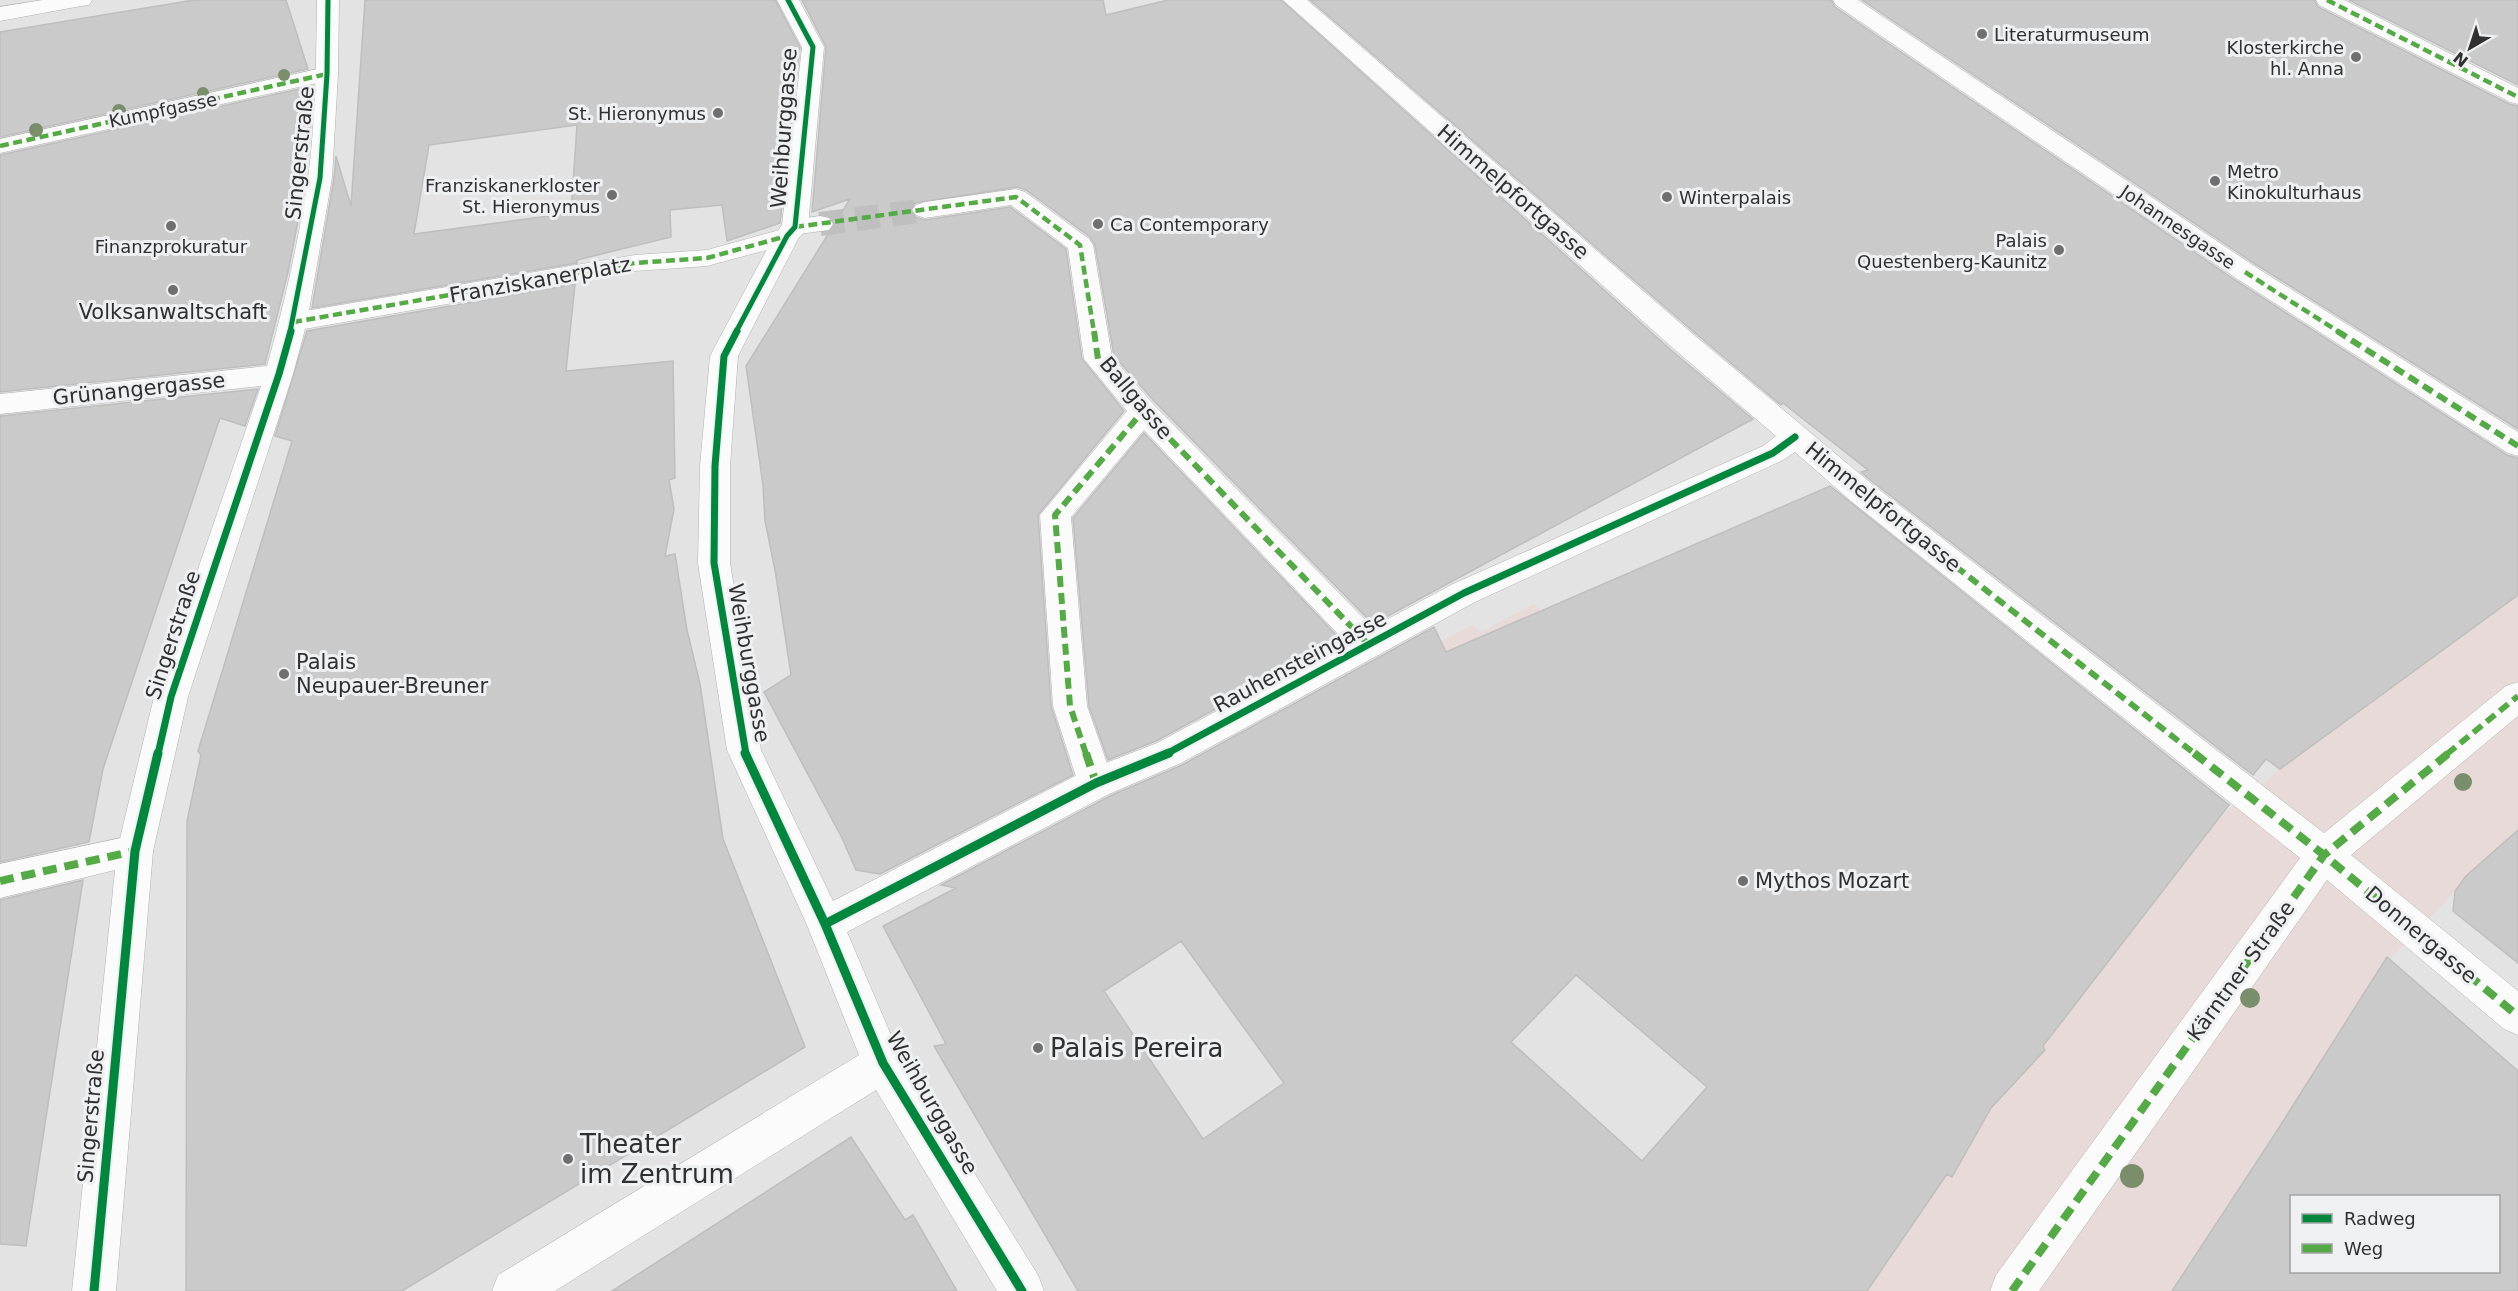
<svg xmlns="http://www.w3.org/2000/svg" width="2518" height="1291" viewBox="0 0 2518 1291" font-family="'DejaVu Sans',sans-serif">
	<rect width="100%" height="100%" fill="#e3e3e4"/>
	<path fill="#e8dad8" d="M2518,595V832L2466,876L2455,891L2379,971L2172,1291H1867L1947,1174L1423,651L1472,625L1481,632L1534,604L1602,676L2219,818L2280,769Z"/>
	<path fill="#cacaca" stroke="#bebebe" stroke-width="1.5" fill-rule="evenodd" d="M194,0H286L308,69L0,137V32Z
		M365,0H775L800,47L780,223L727,241L722,205L670,210L671,237L577,260V263L312,308L334,178L336,156L351,206ZM577,125L571,213L414,234L429,145Z
		M802,0H1103L1106,15L1168,0H1281L1672,351L1753,419L1373,624L1155,402L1114,356L1095,245L1090,237L1026,190L1017,187L915,203L910,211L915,217L925,220L1010,207L1066,249L1082,359L1124,411L1038,515L1051,706L1073,775L880,874L856,870L842,838L764,692L791,675L775,570L765,521L763,485L746,366L850,199L812,212L826,47Z
		M1310,0H1831L1835,7L2235,280L2507,455L2518,458V595L2280,769L2266,759L2253,775L1874,483L1861,472L1868,470L1783,403L1781,405L1695,333Z
		M1862,0H2314L2318,7L2509,104L2518,106V429L2255,264Z
		M2349,0H2518V85Z
		M313,86L308,156L302,201L288,272L265,364L0,392V155Z
		M575,284L566,371L673,361L675,478L669,480L674,509L665,556L675,554L687,630L700,684L723,839L805,1047L402,1291H186L187,821L201,755L198,751L292,441L275,436L307,331Z
		M258,389L245,426L220,418L103,769L89,842L0,862V416Z
		M1144,433L1342,641L1156,741L1108,760L1089,706L1073,518Z
		M1830,486L2229,805L2043,1046L2045,1050L1991,1108L1952,1177L1947,1174L1867,1291H1078L934,1046L946,1044L883,926L956,888L941,885L1110,796L1182,765L1434,627L1446,652ZM1181,941L1284,1083L1203,1139L1104,991ZM1576,975L1707,1087L1642,1161L1511,1042Z
		M2518,830V963L2453,911L2455,891L2466,876Z
		M83,880L26,1246L0,1244V900Z
		M2387,957L2518,1071V1291H2172L2273,1137ZM2292,1197H2499V1272H2292Z
		M851,1137L905,1220L913,1215L957,1291H612Z"/>
	<g fill="none" stroke-linecap="round" stroke-linejoin="round">
		<path stroke="#bfbfc0" stroke-width="24" stroke-dasharray="24 12" stroke-linecap="butt" d="M820,224L925,210"/>
		<defs>
			<path id="pedestrian" d="M2316,0H2344L2518,88V104L2510,102L2319,5Z
				M327,67L335,69L338,74L335,79L0,153V139Z
				M1016,189L1025,192L1089,239L1093,245L1112,357L1153,404L1381,636L1385,645L1381,654L1369,658L1357,654L1144,430L1071,517L1087,706L1114,783L1109,794L1096,798L1083,794L1078,783L1053,706L1040,515L1127,411L1084,359L1068,248L1011,205L925,218L916,215L912,210L916,205L925,202Z
				M820,216L829,218L833,224L829,230L799,234L796,242L707,266L635,271L293,331L283,328L279,322L283,316L293,313L635,255L707,250L783,229L782,227L786,221Z
				M2245,264L2254,266L2518,432V456L2508,453L2236,278L2232,272L2236,266Z
				M1862,482L1873,485L2324,833L2506,686L2518,682V716L2351,855L2518,991V1035L2504,1029L2327,880L2039,1291H1990L1996,1275L2300,858L1851,501L1847,493L1851,485Z
				M135,835L148,840L153,851L148,862L0,898V864Z"/>
			<path id="minor" d="M43,0H92L89,5L81,6L0,21V7Z
				M317,0H339L338,74L332,178L307,322L293,374L188,697L153,851L116,1291H72L117,851L154,697L261,386L0,414V394L267,366C284,306 299,239 308,178C316,119 316,59 317,0Z
				M777,0H799L824,47L808,227L798,239L738,356L730,466V563L761,750L833,901L1083,772L1157,743L1453,584L1763,446L1776,436L1674,349L1283,0H1307L1694,335L1873,485L1877,493L1873,501L1862,504L1851,501L1795,452L1783,460L1475,602L1181,763L1109,794L847,932L897,1049L1038,1275L1044,1291H997L876,1090L555,1291H492L498,1275L859,1055L807,925L727,750L698,563L700,466L710,356L774,236L782,225L802,47Z
				M1833,0H1858L2254,266L2258,272L2254,278L2245,280L2236,278L1836,5Z"/>
		</defs>
		<use href="#pedestrian" stroke="#b2b2b2" stroke-width="1"/>
		<use href="#minor" stroke="#b2b2b2" stroke-width="1"/>
		<use href="#pedestrian" fill="#fbfbfb" fill-rule="evenodd"/>
		<use href="#minor" fill="#fbfbfb" fill-rule="evenodd"/>
		<path stroke="#54ab45" stroke-width="4.5" stroke-dasharray="9 4.5" stroke-linecap="butt" d="M2327,0L2518,97
			M0,146L327,74
			M795,227L1016,197L1080,245L1094,332
			M2245,272L2339,332
			M293,322L635,263L707,258L787,236"/>
		<path stroke="#54ab45" stroke-width="6" stroke-dasharray="11 6" stroke-linecap="butt" d="M1094,331L1098,359L1143,411L1369,645
			M2337,331L2518,446
			M1862,493L2195,754
			M1086,754L1070,706L1055,515L1143,411
			M2447,754L2518,696"/>
		<path stroke="#54ab45" stroke-width="8" stroke-dasharray="14 8" stroke-linecap="butt" d="M1086,753L1096,783
			M2194,753L2324,855L2518,1016
			M0,881L135,851
			M2012,1291L2324,855L2449,753"/>
		<defs>
			<path id="cycleway-far2" d="M290,332L320,178L327,74L328,0
				M736,332L787,236L795,227L813,47L788,0"/>
			<path id="cycleway-far1" d="M737,331L724,356L715,466L714,563L746,754
				M158,754L171,697L279,374L291,331
				M1166,754L1464,593L1773,453L1795,437"/>
			<path id="cycleway" d="M745,753L825,924L883,1063L1022,1291
				M825,924L1096,783L1169,753
				M94,1291L135,851L158,753"/>
		</defs>
		<use href="#cycleway-far2" stroke="#eff0f2" stroke-width="8"/>
		<use href="#cycleway-far1" stroke="#eff0f2" stroke-width="10"/>
		<use href="#cycleway" stroke="#eff0f2" stroke-width="13"/>
		<use href="#cycleway-far2" stroke="#00873e" stroke-width="5"/>
		<use href="#cycleway-far1" stroke="#00873e" stroke-width="7"/>
		<use href="#cycleway" stroke="#00873e" stroke-width="9"/>
	</g>
	<g fill="#7a8e6c">
		<circle cx="284" cy="75" r="6"/>
		<circle cx="203" cy="93" r="6"/>
		<circle cx="119" cy="111" r="7"/>
		<circle cx="36" cy="130" r="7"/>
		<circle cx="2463" cy="782" r="9"/>
		<circle cx="2250" cy="998" r="10"/>
		<circle cx="2132" cy="1176" r="12"/>
	</g>
	<g fill="#6f6f70" stroke="#eff0f2" stroke-width="2">
		<circle cx="1982" cy="34" r="6"/>
		<circle cx="2356" cy="57" r="6"/>
		<circle cx="718" cy="113" r="6"/>
		<circle cx="2215" cy="181" r="6"/>
		<circle cx="612" cy="195" r="6"/>
		<circle cx="1667" cy="197" r="6"/>
		<circle cx="1098" cy="224" r="6"/>
		<circle cx="171" cy="226" r="6"/>
		<circle cx="2059" cy="250" r="6"/>
		<circle cx="173" cy="290" r="6"/>
		<circle cx="284" cy="674" r="6"/>
		<circle cx="1743" cy="881" r="6"/>
		<circle cx="1038" cy="1048" r="6"/>
		<circle cx="568" cy="1159" r="6"/>
	</g>
	<g text-anchor="middle" dominant-baseline="central" stroke-width="6" stroke-linejoin="round" paint-order="stroke">
		<g font-size="18" fill="#303031" stroke="#eff0f2" text-anchor="start">
			<text x="1994" y="34">Literaturmuseum</text>
			<text x="2344" y="47" text-anchor="end">Klosterkirche<tspan x="2344" dy="21">hl. Anna</tspan></text>
			<text x="706" y="113" text-anchor="end">St. Hieronymus</text>
			<text x="2227" y="171">Metro<tspan x="2227" dy="21">Kinokulturhaus</tspan></text>
			<text x="600" y="185" text-anchor="end">Franziskanerkloster<tspan x="600" dy="21">St. Hieronymus</tspan></text>
			<text x="1679" y="197">Winterpalais</text>
			<text x="1110" y="224">Ca Contemporary</text>
			<text x="2047" y="240" text-anchor="end">Palais<tspan x="2047" dy="21">Questenberg-Kaunitz</tspan></text>
			<text x="171" y="246" text-anchor="middle">Finanzprokuratur</text>
		</g>
		<g font-size="18" fill="#303031" stroke="#eff0f2">
			<text transform="translate(163 110) rotate(-12)">Kumpfgasse</text>
			<text transform="translate(2178 227) rotate(34)">Johannesgasse</text>
		</g>
		<g font-size="21" fill="#303031" stroke="#eff0f2">
			<text transform="translate(784 128) rotate(-86)">Weihburggasse</text>
			<text transform="translate(300 153) rotate(-84)">Singerstraße</text>
			<text transform="translate(1513 192) rotate(41)">Himmelpfortgasse</text>
			<text transform="translate(540 280) rotate(-10)">Franziskanerplatz</text>
			<text transform="translate(139 389) rotate(-6)">Grünangergasse</text>
			<text transform="translate(1136 398) rotate(50)">Ballgasse</text>
			<text transform="translate(1883 507) rotate(39)">Himmelpfortgasse</text>
			<text transform="translate(173 635) rotate(-72)">Singerstraße</text>
			<text transform="translate(1300 662) rotate(-28)">Rauhensteingasse</text>
			<text transform="translate(749 663) rotate(80)">Weihburggasse</text>
			<text transform="translate(2421 935) rotate(40)">Donnergasse</text>
			<text transform="translate(2241 971) rotate(-54)">Kärntner Straße</text>
			<text transform="translate(932 1103) rotate(60)">Weihburggasse</text>
			<text transform="translate(91 1116) rotate(-85)">Singerstraße</text>
		</g>
		<g font-size="21" fill="#303031" stroke="#eff0f2" text-anchor="start">
			<text x="173" y="312" text-anchor="middle">Volksanwaltschaft</text>
			<text x="296" y="662">Palais<tspan x="296" dy="24">Neupauer-Breuner</tspan></text>
			<text x="1755" y="881">Mythos Mozart</text>
		</g>
		<g font-size="26" fill="#303031" stroke="#eff0f2" text-anchor="start">
			<text x="1050" y="1048">Palais Pereira</text>
			<text x="580" y="1144">Theater<tspan x="580" dy="30">im Zentrum</tspan></text>
		</g>
	</g>
	<rect x="2290" y="1195" width="210" height="78" fill="#eff0f2" stroke="#a3a3a5" stroke-width="1.5"/>
	<rect x="2302" y="1214" width="30" height="9" fill="#00873e" stroke="#a3a3a5" stroke-width="1.5"/>
	<text x="2344" y="1225" font-size="18" fill="#303031">Radweg</text>
	<rect x="2302" y="1244" width="30" height="9" fill="#54ab45" stroke="#a3a3a5" stroke-width="1.5"/>
	<text x="2344" y="1255" font-size="18" fill="#303031">Weg</text>
	<g transform="translate(2470 48) rotate(219)" stroke="#eff0f2" stroke-width="4.5" paint-order="stroke">
	<path d="M0-4.5L10 22L0 15L-10 22Z" fill="#303031"/>
	<text y="-9" font-size="16" font-weight="bold" text-anchor="middle" fill="#303031">N</text>
	</g>
</svg>
